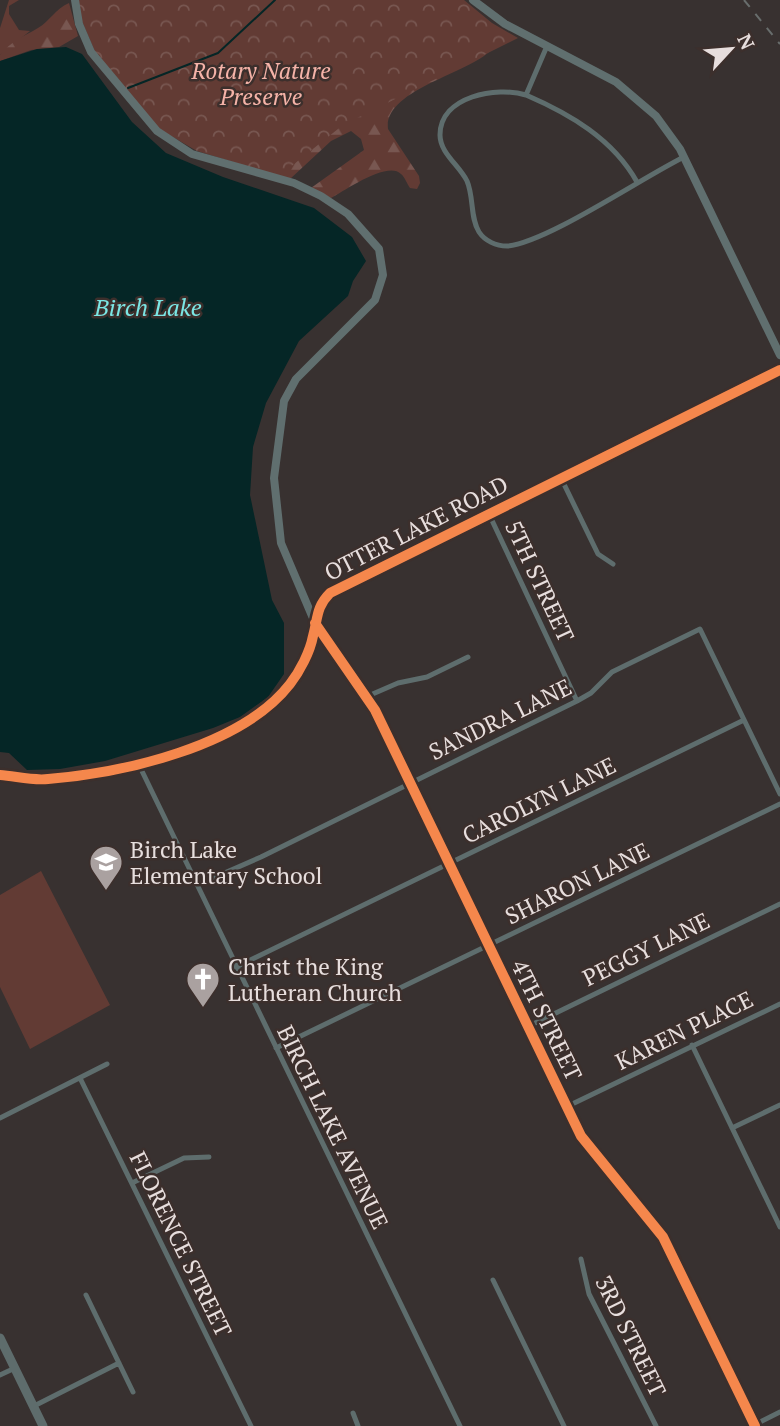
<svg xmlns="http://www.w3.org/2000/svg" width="780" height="1426" viewBox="0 0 780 1426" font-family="'PT Serif',serif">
	<defs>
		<pattern id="forest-firs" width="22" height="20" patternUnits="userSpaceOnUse" patternTransform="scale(1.75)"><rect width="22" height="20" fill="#623b34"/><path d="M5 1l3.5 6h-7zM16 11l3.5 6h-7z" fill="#785751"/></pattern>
		<pattern id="park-crowns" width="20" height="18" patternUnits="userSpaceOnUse" patternTransform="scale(1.75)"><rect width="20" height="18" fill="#623b34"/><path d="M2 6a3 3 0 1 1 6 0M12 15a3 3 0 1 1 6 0" fill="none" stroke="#785751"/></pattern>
	</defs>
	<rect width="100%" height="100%" fill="#383130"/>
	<path fill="#623b34" d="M9,0H19L9,6V14L19,30L30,31L0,55V28Z
		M41,871L110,1005L30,1049L0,987V895Z"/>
	<path fill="url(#forest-firs)" d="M69,3L78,36L59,47L31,50L0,61V55C11,41 23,37 38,28C50,21 55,9 69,3Z
		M491,50C468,74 383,90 388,129L419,176L420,183L417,189L410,188C407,184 405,177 401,174C388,160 344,191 331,198L311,188L364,150L361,139L351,131L331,141L290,179L245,164Z"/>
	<path fill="url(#park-crowns)" d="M78,0H464L492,23L518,38L343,125L279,176L197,151L159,129L96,54L81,19Z"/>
	<path fill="#052626" d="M66,47L82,54L132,122L166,153L223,177L314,208L352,237L366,261L353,281L348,296L299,341L266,403L253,447L250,495L272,600L284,623V674L268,697L240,717L213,728L105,761L60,769L27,770L9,753L0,752V61L37,49Z"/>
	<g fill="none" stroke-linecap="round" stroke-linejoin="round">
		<path stroke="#052626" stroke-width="2" d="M128,88L218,53L275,0"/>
		<path stroke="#5e6d6d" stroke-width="5" d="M547,46L526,95C570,114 613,139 637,182
			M526,95C497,86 440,96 440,135C440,153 459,165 467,181C474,197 470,218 479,232C485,241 496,246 507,246C546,243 643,177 684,157
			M561,478L598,554L613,564
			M489,514L577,701
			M368,696L398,683L427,677L468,657
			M140,767L460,1426
			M197,885L261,857L577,701L591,693L612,672L700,629L780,794
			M236,967L744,720
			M527,1027L780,904
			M692,1045L780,1227
			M276,1048L780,804
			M80,1078L251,1426
			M566,1107L780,1004
			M0,1118L107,1064
			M732,1128L780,1105
			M132,1183L184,1158L209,1157
			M581,1259L589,1294L656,1426
			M493,1280L564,1426
			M86,1295L133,1392
			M0,1375L15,1368
			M34,1406L119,1363
			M353,1413L358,1426
			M752,1426L780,1412"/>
		<path stroke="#606f6f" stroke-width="8" d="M75,0L79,24L91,52L157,131L192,154L294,183L321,196L348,214L379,249L383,275L375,300L296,379L284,401L274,478L281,543L315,623L368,696L402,763L575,1126L663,1237L755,1426
			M473,0L505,24L616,82L656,116L680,149L780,355
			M0,775C15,776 33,781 48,779C122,773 241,747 290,684C300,671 310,652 313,636C318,618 316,607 330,593L780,370"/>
		<path stroke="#5e6c6c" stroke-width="9" d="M0,1338L43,1426"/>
		<path stroke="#686d6c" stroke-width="2" stroke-dasharray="9 9" stroke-linecap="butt" d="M744,0L780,44"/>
		<defs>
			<path id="cycleway" d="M315,623L375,710L581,1136L663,1237L755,1426
				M0,775C15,776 33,781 48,779C122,773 241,747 290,684C300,671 310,652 313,636C318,618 316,607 330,593L780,370"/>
		</defs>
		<use href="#cycleway" stroke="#3c2f2c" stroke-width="15"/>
		<use href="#cycleway" stroke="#f5874c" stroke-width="10"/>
	</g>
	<defs>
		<symbol id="school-pin" viewBox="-11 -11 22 30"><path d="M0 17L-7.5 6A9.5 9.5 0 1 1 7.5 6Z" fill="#aaa1a0" stroke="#3c2f2c"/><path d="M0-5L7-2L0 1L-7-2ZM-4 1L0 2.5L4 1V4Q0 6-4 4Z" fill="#fff"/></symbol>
		<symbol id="church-pin" viewBox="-11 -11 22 30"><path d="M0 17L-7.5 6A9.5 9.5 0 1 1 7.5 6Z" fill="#aaa1a0" stroke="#3c2f2c"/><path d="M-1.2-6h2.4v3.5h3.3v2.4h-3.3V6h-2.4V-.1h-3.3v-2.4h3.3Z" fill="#fff"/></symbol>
	</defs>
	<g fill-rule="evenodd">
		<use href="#school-pin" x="87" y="843" width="38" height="52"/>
		<use href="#church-pin" x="184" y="960" width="38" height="52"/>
	</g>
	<g text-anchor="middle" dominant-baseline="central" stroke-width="5" stroke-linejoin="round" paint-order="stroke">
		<g font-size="23" font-style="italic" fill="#f5b3a8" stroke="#3c2f2c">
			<text x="261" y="70">Rotary Nature<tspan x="261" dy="26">Preserve</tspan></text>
		</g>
		<g font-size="23" fill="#e7dedd" stroke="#3c2f2c">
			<text transform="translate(416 528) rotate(-27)">OTTER LAKE ROAD</text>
			<text transform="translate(540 581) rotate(65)">5TH STREET</text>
			<text transform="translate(500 719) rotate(-26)">SANDRA LANE</text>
			<text transform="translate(539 800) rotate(-26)">CAROLYN LANE</text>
			<text transform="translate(577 883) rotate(-26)">SHARON LANE</text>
			<text transform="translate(646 949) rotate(-26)">PEGGY LANE</text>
			<text transform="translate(547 1020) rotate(64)">4TH STREET</text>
			<text transform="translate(684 1030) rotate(-26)">KAREN PLACE</text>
			<text transform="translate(333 1127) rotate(64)">BIRCH LAKE AVENUE</text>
			<text transform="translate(181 1244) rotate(64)">FLORENCE STREET</text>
			<text transform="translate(631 1336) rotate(64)">3RD STREET</text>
		</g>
		<g font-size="23" fill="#e7dedd" stroke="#3c2f2c" text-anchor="start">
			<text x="130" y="849">Birch Lake<tspan x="130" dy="26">Elementary School</tspan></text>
			<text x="228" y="966">Christ the King<tspan x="228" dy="26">Lutheran Church</tspan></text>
		</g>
		<g font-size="24" font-style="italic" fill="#7be6e4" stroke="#3c2f2c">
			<text x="148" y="307">Birch Lake</text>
		</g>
	</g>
	<g transform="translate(731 49) rotate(64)" stroke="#3c2f2c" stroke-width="5" paint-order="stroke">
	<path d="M0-5L12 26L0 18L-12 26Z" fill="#e7dedd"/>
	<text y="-10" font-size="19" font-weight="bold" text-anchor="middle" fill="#e7dedd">N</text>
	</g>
</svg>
